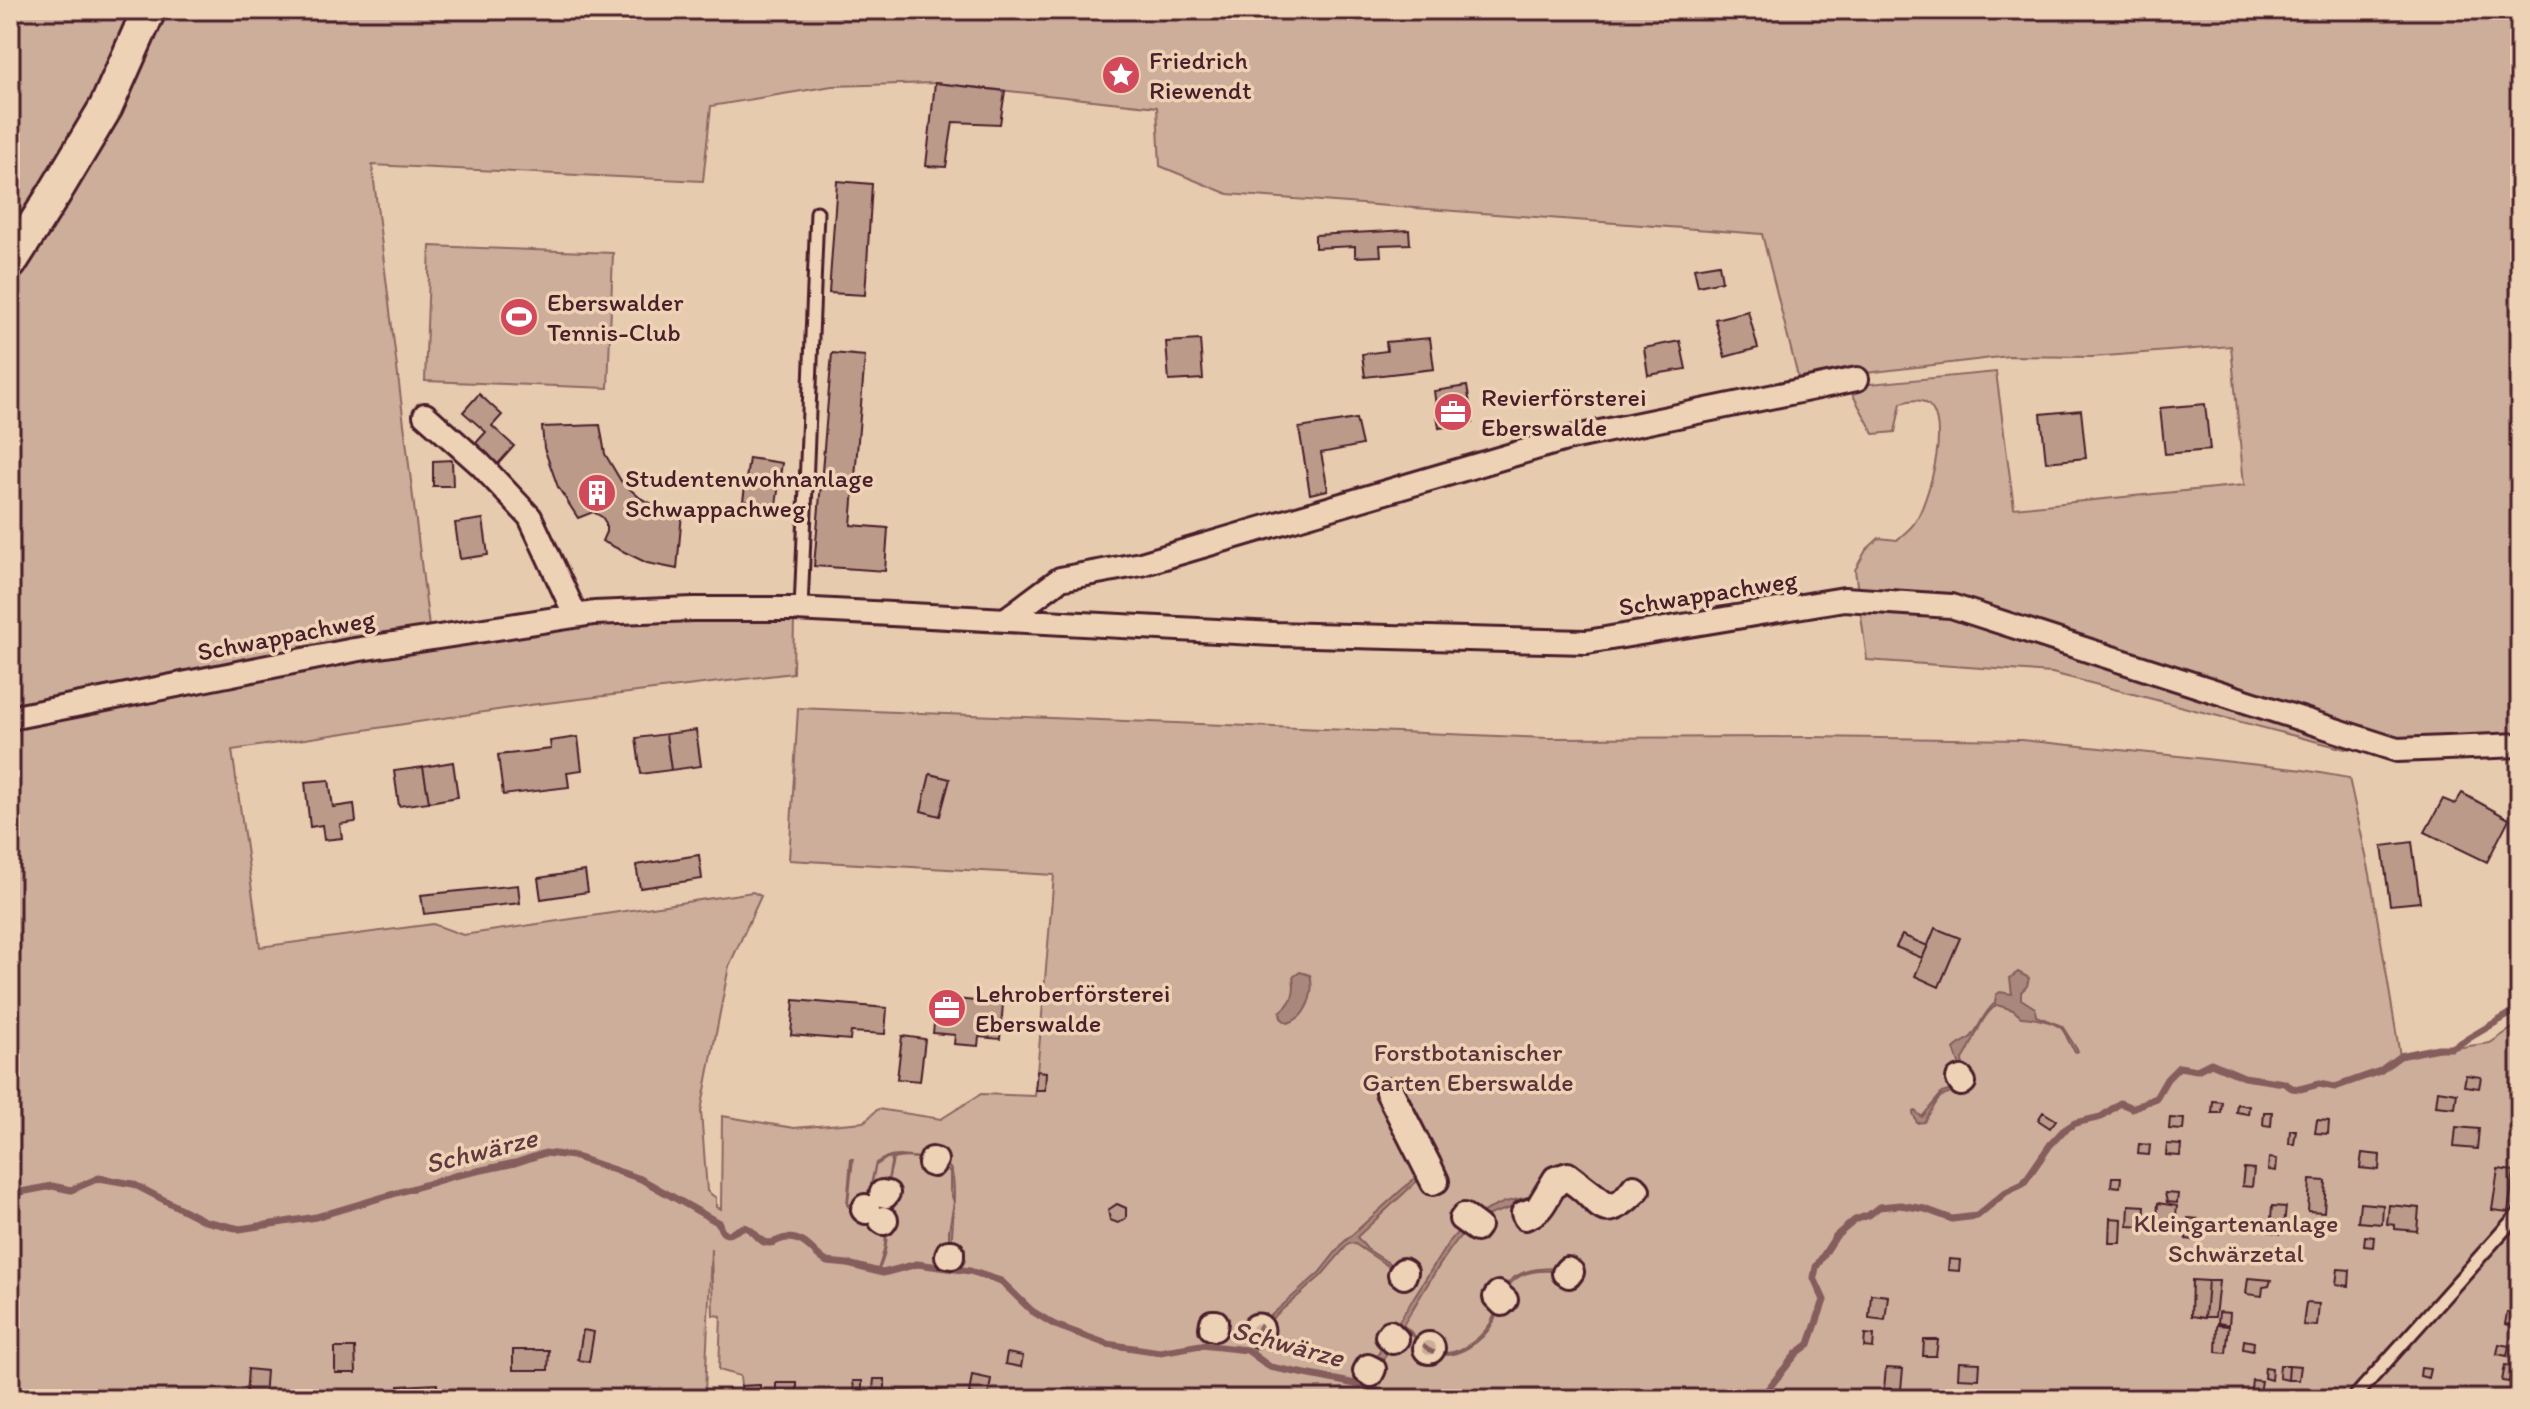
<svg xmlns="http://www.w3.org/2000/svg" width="2530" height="1409" viewBox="0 0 2530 1409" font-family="Itim,sans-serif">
	<rect width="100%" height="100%" fill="#e7cbaf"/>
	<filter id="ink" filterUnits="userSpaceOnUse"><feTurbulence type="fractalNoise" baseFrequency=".0125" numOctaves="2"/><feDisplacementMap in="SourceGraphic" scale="16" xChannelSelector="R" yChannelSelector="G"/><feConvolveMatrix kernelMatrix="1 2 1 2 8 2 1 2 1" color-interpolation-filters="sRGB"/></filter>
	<g filter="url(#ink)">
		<path fill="#cdae9a" stroke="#8c6662" stroke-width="2" d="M10,10H137L101,93L10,238Z
			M164,10H2520V738L2418,742L2391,739L2345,749L2052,673L1867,660L1855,570L1866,550L1879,538L1897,540C1903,534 1911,529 1915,522C1931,497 1964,381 1901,403L1895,432L1874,434L1848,386L1996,372L2014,508L2244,485L2231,346L2093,357L2009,356L1799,381L1762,234L1228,194L1160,166L1157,107L935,83L832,86L711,106L703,181L372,165L429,627L10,708V284L121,109Z
			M430,246L613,253L608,388L425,381Z
			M794,617L793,673L530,705L232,750L260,947L433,924L463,935L753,892L761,896L729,966L701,1111L707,1191L716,1198V1207L721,1209L722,1116L794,1128L864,1122L878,1109L941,1119L981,1094L1035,1096L1054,875L789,860L798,708L1549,738L1810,737L2021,740L2179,756L2303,770L2349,778L2370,874L2400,1056L2490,1043L2520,1023V1399H980L929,1389L760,1397V1385L741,1386L740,1376L719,1370L721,1316L713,1315L711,1249L705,1393L591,1399H10V725L515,630L654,618Z"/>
		<path fill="#aa877b" stroke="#845d5b" stroke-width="2" fill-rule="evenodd" d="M1300,972L1310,975C1315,992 1307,1019 1287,1023L1281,1018L1280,1012C1292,1003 1296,993 1293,977Z
			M2018,972L2029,978L2027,986L2021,992V999L2035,1008L2036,1016L2062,1026L2078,1051L2076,1052C2068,1045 2068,1035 2061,1028C2051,1020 2033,1018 2021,1017L2013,1010L1997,1005C1978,1018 1975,1043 1962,1061L1965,1071L1957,1091L1940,1097L1924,1122L1917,1123L1913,1113L1915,1111L1922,1117L1942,1093L1956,1089L1962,1072L1954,1049C1959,1043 1966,1042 1971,1037C1981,1026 1982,1014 1995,1003L1996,995L2000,992L2012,994L2010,978Z
			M900,1156C914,1158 938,1157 949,1167C960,1177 949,1248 951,1268H949V1230L954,1202L950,1191V1172C938,1160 909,1154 893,1159C891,1170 886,1186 886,1197C887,1220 890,1253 877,1272C900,1210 871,1236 847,1205L851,1159H853L848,1203L853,1210L869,1197L876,1163L887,1157ZM887,1158H892L885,1196L886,1212L864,1216L875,1166Z
			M1429,1165L1431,1168L1357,1237L1367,1249L1401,1271L1400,1274L1355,1244L1349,1243L1321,1276L1261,1328L1254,1352L1251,1350L1259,1326L1319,1273L1343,1243Z
			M1533,1196C1519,1210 1493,1210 1476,1221C1453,1236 1419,1300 1403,1325C1413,1332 1421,1345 1431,1350C1452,1361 1479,1341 1490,1324C1499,1310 1497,1292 1511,1280C1525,1268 1540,1269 1558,1268L1560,1271C1546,1271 1530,1269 1517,1278C1502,1289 1501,1305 1494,1321C1484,1341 1454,1363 1431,1352C1420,1346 1414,1333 1402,1328L1385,1357L1370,1367L1448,1243L1471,1217L1505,1202Z"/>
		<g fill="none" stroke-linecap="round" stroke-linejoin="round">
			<path stroke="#845d5b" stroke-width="7" d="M10,1194L52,1186L71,1190L99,1178L133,1184L205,1221L240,1229L316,1217L454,1176L515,1163L545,1153L573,1156L641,1179L719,1223C723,1243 734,1230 744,1227C754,1229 756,1238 764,1242C774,1246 779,1237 789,1238C808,1239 813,1254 827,1262L848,1264L883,1273L917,1264L970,1271L1001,1281L1032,1311L1055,1325L1107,1344L1160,1352L1201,1345L1247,1350L1270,1367L1361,1385L1375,1390L1388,1399
				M1760,1399L1797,1353L1809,1344L1824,1300L1814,1278L1816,1267L1836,1236L1855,1220L1869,1215L1879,1207L1900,1205L1925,1209L1952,1219L1977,1216L2006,1192L2023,1184L2050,1145L2063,1131L2075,1123L2101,1117L2120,1103L2132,1108L2156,1098L2167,1079L2179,1067L2197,1070L2211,1063L2244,1077L2284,1083L2292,1088L2300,1089L2319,1084L2335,1087L2380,1071L2400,1056L2438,1048H2452L2520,1008"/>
		</g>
		<path fill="#bb9a8a" stroke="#4a1f2b" stroke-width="2" d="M935,83L1005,91L1000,124L953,122L946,167L926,166Z
			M837,181L872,184L865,295L829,293Z
			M1409,230L1410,244L1380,245L1381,256L1355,257V246L1315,248V235Z
			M1719,264L1722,281L1698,286L1694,268Z
			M1748,311L1758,348L1725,357L1715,319Z
			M1430,338L1434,369L1365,377L1362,354L1387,351L1386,342Z
			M1200,340L1203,379L1169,381L1166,342Z
			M1680,341L1686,369L1648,375L1644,348Z
			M832,353L865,356L851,525L888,528L885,571L814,566Z
			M1467,386L1473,423L1439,428L1434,391Z
			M479,394L502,415L492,426L514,446L498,464L475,444L486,432L463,412Z
			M2205,404L2210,450L2165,454L2160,408Z
			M2081,410L2086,458L2046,462L2041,414Z
			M1356,419L1362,445L1321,453L1328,490L1310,494L1299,428Z
			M600,425L605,454L621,481L640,498L660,508L682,513L677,569L647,563L602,541L606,532V523L602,517L593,512L578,518L558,487L544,448L542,427Z
			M749,458L782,463L776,505L743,501Z
			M452,460L453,486H433V461Z
			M483,519L488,555L460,559L455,523Z
			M696,730L701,766L671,770L666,734Z
			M666,734L671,770L641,774L636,738Z
			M578,737L582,770L567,772L569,787L503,795L498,755L551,749L550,741Z
			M453,762L458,797L429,802L423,767Z
			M423,767L429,802L399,806L394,771Z
			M930,774L950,779L940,816L921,811Z
			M329,780L333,807L354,804L356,822L340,824L342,838L324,840L322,825L310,827L305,782Z
			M2462,793L2509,819L2487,862L2425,832L2443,799L2455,804Z
			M2412,842L2420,902L2390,905L2382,846Z
			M699,855L702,879L640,888L636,865Z
			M585,871L588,892L541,899L538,878Z
			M518,885L520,903L424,914L421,895Z
			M1935,928L1960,938L1939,987L1915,976Z
			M1902,935L1928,946L1922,958L1896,947Z
			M937,997L1003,1004L1000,1039L979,1037L978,1046L954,1044L955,1035L933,1033Z
			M794,1000L887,1008L885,1034L851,1032L850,1040L791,1035Z
			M902,1036L925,1039L920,1081L897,1079Z
			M1037,1071L1046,1072L1045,1090H1035Z
			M2466,1075L2481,1077L2479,1088L2464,1086Z
			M2438,1090L2457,1093L2455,1108L2436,1106Z
			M2213,1101L2222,1102L2221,1113H2212Z
			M2237,1104L2249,1106L2248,1114L2236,1112Z
			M2043,1112L2056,1120L2050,1128L2038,1120Z
			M2264,1112H2272L2271,1126L2263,1125Z
			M2170,1118L2184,1119L2183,1130L2169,1129Z
			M2317,1120L2329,1121L2328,1134L2315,1133Z
			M2456,1127L2479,1129L2477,1149L2454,1147Z
			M2290,1130H2296L2294,1144H2289Z
			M2139,1144L2150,1145L2149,1155L2138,1154Z
			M2167,1144L2181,1145L2180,1156L2166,1155Z
			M2362,1153L2380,1155L2379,1170L2360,1168Z
			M2269,1158L2277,1159L2276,1171L2268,1170Z
			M2244,1168L2254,1169L2252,1187L2242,1186Z
			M2498,1169L2514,1171L2508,1212L2492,1210Z
			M2112,1177H2121L2120,1187L2111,1186Z
			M2310,1180L2326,1181L2324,1212L2308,1211Z
			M2165,1193L2178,1194L2177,1203L2167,1202Z
			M2158,1203L2177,1206L2175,1224L2157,1219Z
			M2360,1203L2383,1205L2382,1224L2358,1222Z
			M1117,1204L1126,1208V1218L1118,1223L1110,1220L1108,1210Z
			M2129,1205L2145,1206L2144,1227L2128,1226Z
			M2389,1205L2419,1208L2417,1231L2395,1229V1225L2387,1224Z
			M2272,1206L2286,1207L2283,1234L2270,1232Z
			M2110,1218L2122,1219L2121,1243H2109Z
			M2188,1218L2198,1219L2195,1240L2186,1239Z
			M2365,1236L2374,1237L2373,1247L2364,1246Z
			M1949,1259L1960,1260L1959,1271L1948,1270Z
			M2338,1269L2350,1270L2349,1286L2336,1284Z
			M2248,1278L2271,1280L2269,1286L2263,1287L2262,1296L2246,1294Z
			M2192,1280L2208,1281L2205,1318L2191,1316Z
			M2208,1281H2219L2215,1317H2205Z
			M1871,1294L1888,1296L1885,1320L1869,1318Z
			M2306,1303L2319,1304L2317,1326L2303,1325Z
			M2219,1312L2230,1313L2229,1325L2218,1323Z
			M2516,1312L2520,1313V1333L2513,1332L2514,1326L2505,1324L2507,1313Z
			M2217,1325L2229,1326L2226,1353L2216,1352Z
			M583,1330L594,1332L589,1362L578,1360Z
			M1865,1334L1874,1335L1873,1348L1864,1347Z
			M1924,1340H1938L1936,1356H1923Z
			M2244,1340L2254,1342L2253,1351L2243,1349Z
			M2499,1344L2509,1346L2507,1356L2497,1354Z
			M335,1348H355L356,1373H335Z
			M513,1350H549L548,1370H513Z
			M1007,1353L1023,1356L1021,1367L1005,1364Z
			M1959,1362L1980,1363L1979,1379L1958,1378Z
			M2280,1365H2289L2288,1380L2279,1378Z
			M2289,1365L2301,1366L2299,1380H2288Z
			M2505,1365L2512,1366L2509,1382L2502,1381Z
			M2265,1367L2272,1368L2271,1380L2264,1378Z
			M1886,1368L1903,1369L1901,1389H1884Z
			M2421,1368L2430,1369L2428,1378L2420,1376Z
			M248,1369L266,1371L264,1398L246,1397Z
			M972,1375L991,1379L988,1398L969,1394Z
			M874,1379H885V1389H873Z
			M2252,1380L2261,1381L2258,1399H2250Z
			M853,1381H862V1389L854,1390Z
			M14,1382L15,1399H10V1383Z
			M776,1383H797V1396H776Z
			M437,1384L438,1399H400L399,1386Z
			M760,1385V1397L742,1398L741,1386Z
			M1084,1394L1106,1398V1399H1083Z"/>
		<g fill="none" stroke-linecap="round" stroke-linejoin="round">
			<defs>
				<path id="lane" d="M801,610L817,212
					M2353,1399L2520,1212"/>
				<path id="street" d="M425,415L480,464L530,517L575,614
					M1005,620L1060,579L1141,564L1566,439L1857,379
					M10,718L354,650L594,613L693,609H795L1274,634L1587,642L1844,599L1951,606L2397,750L2520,745
					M1961,1078L1964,1082L1961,1084L1958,1079Z
					M1391,1090L1431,1168L1437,1181L1433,1183L1387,1092Z
					M932,1159L936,1160L933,1165L930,1164Z
					M1568,1174L1607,1204C1620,1206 1626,1196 1634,1186L1638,1190C1596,1233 1601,1195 1565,1179C1544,1189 1551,1210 1525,1218L1523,1213L1537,1208L1555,1178Z
					M882,1192L888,1193L886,1196L881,1195Z
					M865,1206L868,1208L866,1212L863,1210Z
					M1464,1215L1479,1226L1476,1230L1461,1219Z
					M883,1218L886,1220L884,1223L881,1221Z
					M948,1252H952V1257L947,1256Z
					M1567,1269L1572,1272L1569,1276L1564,1273Z
					M1403,1270L1406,1272L1404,1277L1400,1274Z
					M1498,1293L1506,1300L1502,1304L1495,1297Z
					M1212,1322H1216L1215,1329L1211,1328Z
					M1253.5 1330a4.5 4.5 0 1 1 9 0a4.5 4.5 0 1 1-9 0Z
					M1390,1332L1397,1339L1393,1342L1387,1336Z
					M1425 1348a4 4 0 1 1 8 0a4 4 0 1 1-8 0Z
					M1368,1366L1374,1369L1371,1375L1365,1371Z"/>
				<path id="secondary" d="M10,263L54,194L106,107L149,10"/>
			</defs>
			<use href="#lane" stroke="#4a1f2b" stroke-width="17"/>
			<use href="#street" stroke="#4a1f2b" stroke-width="28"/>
			<use href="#secondary" stroke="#4a1f2b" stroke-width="38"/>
			<use href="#lane" stroke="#eed2b5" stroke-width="11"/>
			<use href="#street" stroke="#eed2b5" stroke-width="22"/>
			<use href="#secondary" stroke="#eed2b5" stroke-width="32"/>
		</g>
	</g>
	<defs>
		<symbol id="sight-disc" viewBox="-11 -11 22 22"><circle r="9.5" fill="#d1495b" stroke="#eed2b5"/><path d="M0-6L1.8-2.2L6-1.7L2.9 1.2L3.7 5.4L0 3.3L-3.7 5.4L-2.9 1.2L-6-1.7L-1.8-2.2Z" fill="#fff"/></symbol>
		<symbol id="stadium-disc" viewBox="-11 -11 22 22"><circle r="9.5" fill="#d1495b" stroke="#eed2b5"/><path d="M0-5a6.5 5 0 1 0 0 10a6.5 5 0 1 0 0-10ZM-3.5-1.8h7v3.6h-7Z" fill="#fff"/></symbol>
		<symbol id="office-disc" viewBox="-11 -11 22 22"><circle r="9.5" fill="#d1495b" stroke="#eed2b5"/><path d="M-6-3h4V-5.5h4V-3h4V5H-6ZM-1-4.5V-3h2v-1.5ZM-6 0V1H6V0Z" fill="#fff"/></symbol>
		<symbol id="building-disc" viewBox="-11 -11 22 22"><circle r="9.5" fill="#d1495b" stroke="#eed2b5"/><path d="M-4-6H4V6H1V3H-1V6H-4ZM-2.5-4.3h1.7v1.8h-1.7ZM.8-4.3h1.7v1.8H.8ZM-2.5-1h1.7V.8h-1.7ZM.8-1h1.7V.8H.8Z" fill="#fff"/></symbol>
	</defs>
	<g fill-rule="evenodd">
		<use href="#sight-disc" x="1099" y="53" width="44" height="44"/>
		<use href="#stadium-disc" x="497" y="295" width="44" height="44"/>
		<use href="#office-disc" x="1431" y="390" width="44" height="44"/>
		<use href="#building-disc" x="575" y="471" width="44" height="44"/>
		<use href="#office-disc" x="925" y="986" width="44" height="44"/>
	</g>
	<g text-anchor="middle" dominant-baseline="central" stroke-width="7" stroke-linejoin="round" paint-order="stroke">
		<g font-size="26" fill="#4a1f2b" stroke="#eed2b5" text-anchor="start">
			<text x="1149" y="60">Friedrich<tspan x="1149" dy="30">Riewendt</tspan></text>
			<text x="547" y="302">Eberswalder<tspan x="547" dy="30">Tennis-Club</tspan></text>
			<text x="1481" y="397">Revierförsterei<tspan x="1481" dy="30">Eberswalde</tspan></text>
			<text x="625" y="478">Studentenwohnanlage<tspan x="625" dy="30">Schwappachweg</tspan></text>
			<text x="975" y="993">Lehroberförsterei<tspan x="975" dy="30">Eberswalde</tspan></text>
		</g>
		<g font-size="26" fill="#4a1f2b" stroke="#eed2b5">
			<text transform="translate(1708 593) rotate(-9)">Schwappachweg</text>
			<text transform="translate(286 635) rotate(-11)">Schwappachweg</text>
		</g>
		<g font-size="26" fill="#5e343c" stroke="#eed2b5">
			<text x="1468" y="1052">Forstbotanischer<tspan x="1468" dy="30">Garten Eberswalde</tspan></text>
			<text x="2236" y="1223">Kleingartenanlage<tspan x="2236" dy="30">Schwärzetal</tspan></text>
		</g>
		<g font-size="28" font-style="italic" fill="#62393f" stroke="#eed2b5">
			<text transform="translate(481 1150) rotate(-14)">Schwärze</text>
			<text transform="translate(1288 1343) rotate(15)">Schwärze</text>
		</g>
	</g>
	<rect width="2530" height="1409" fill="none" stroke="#eed2b5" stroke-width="40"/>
	<rect x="20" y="20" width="2490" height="1369" fill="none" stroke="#4a1f2b" stroke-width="3" filter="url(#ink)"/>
</svg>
